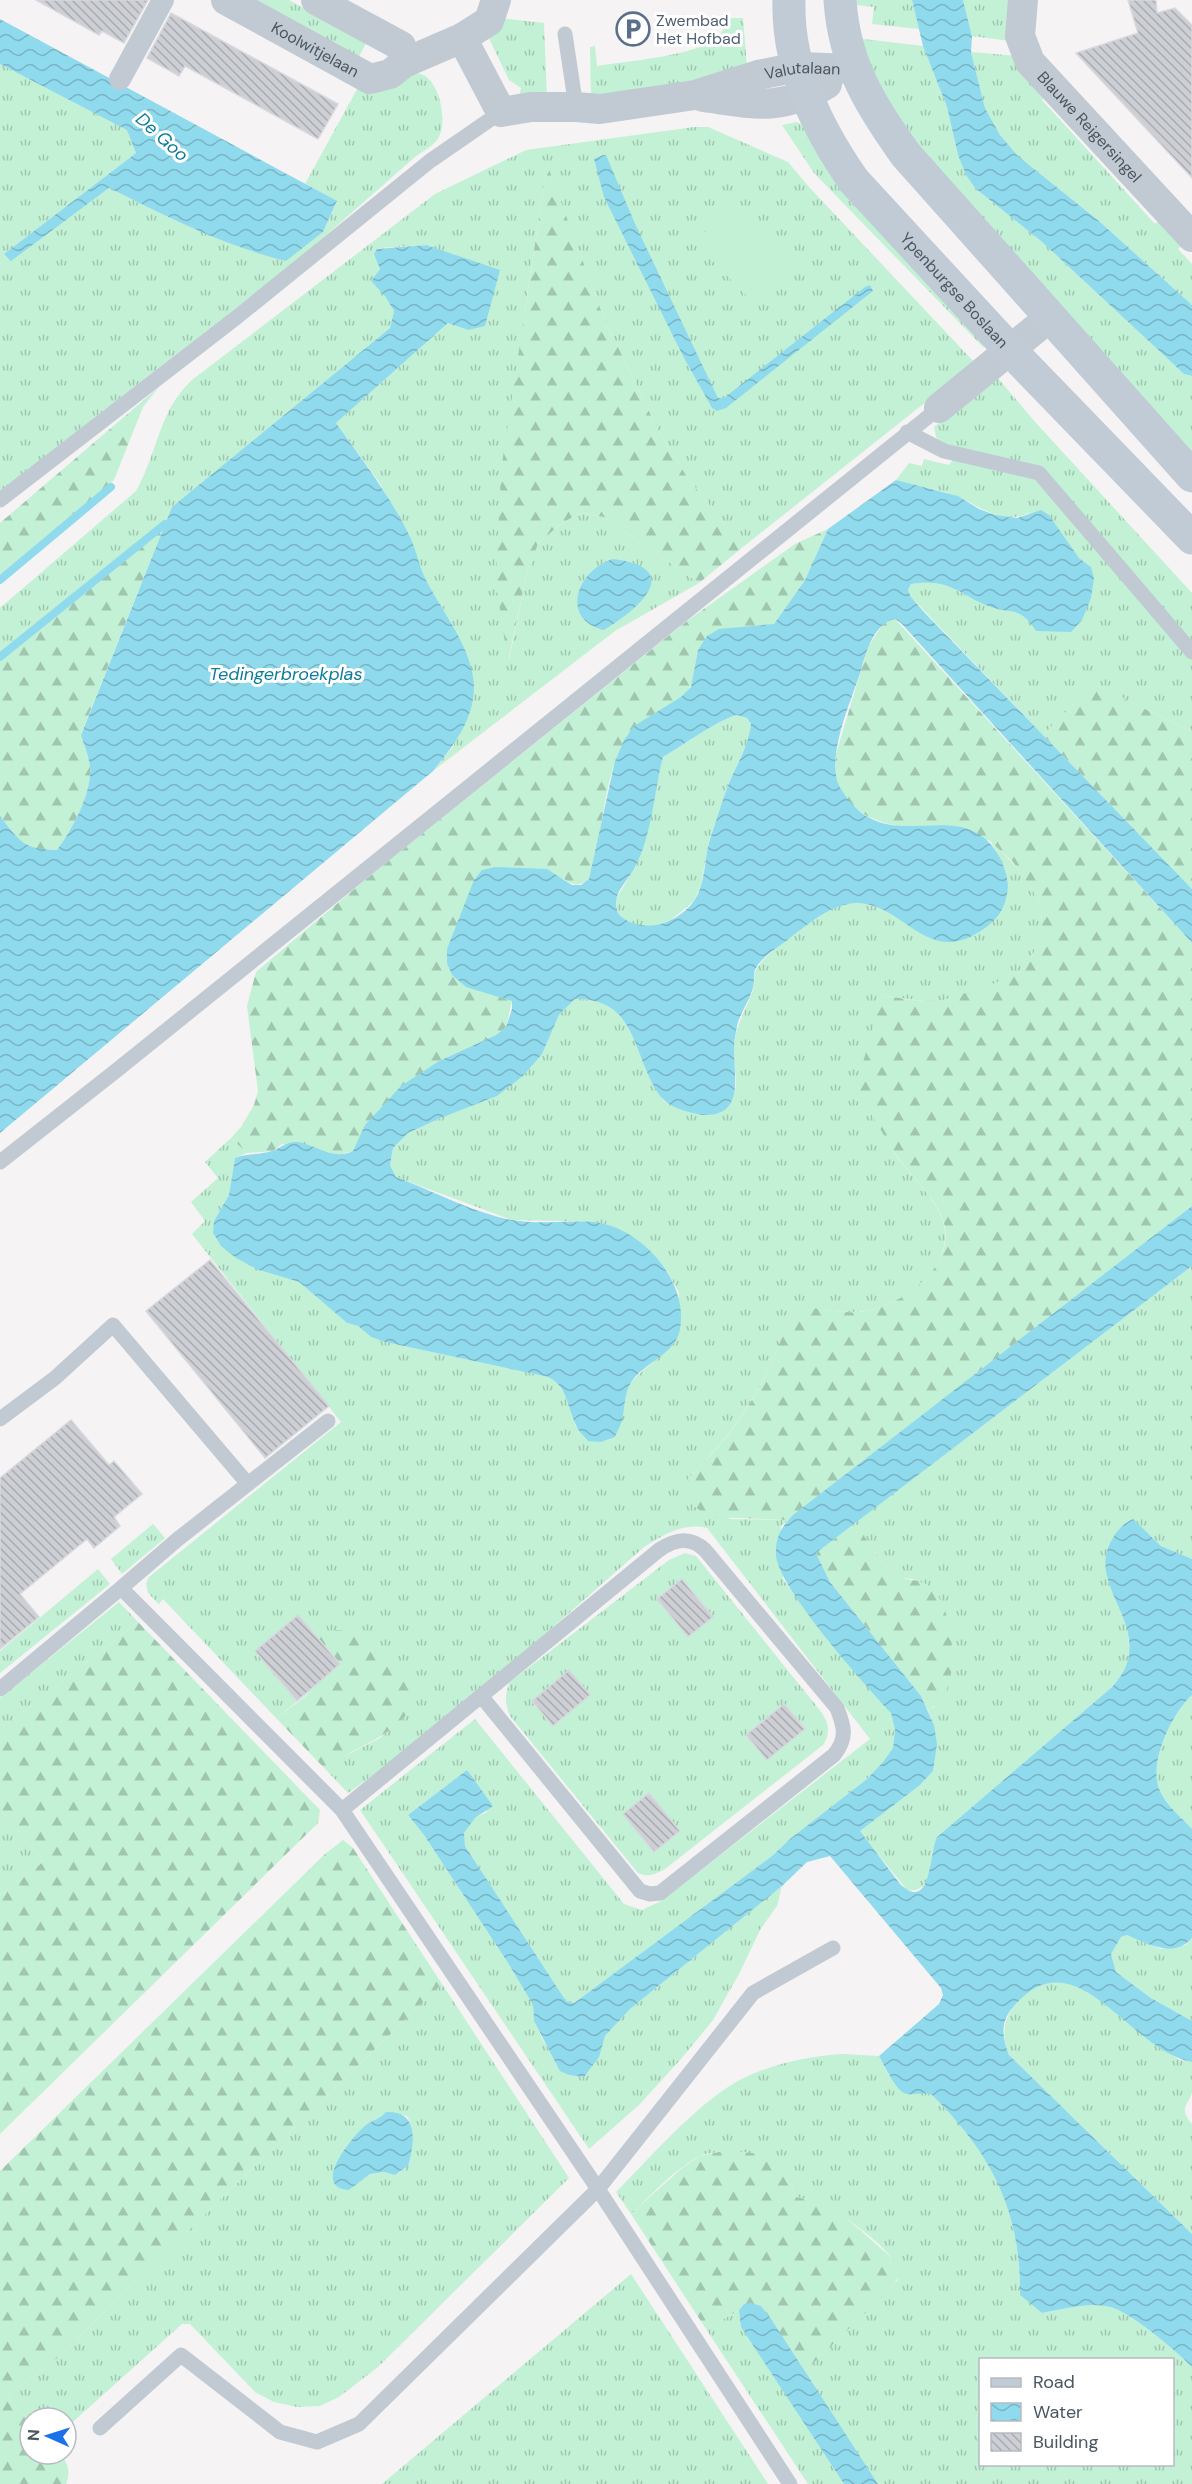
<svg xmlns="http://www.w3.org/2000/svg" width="1192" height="2484" viewBox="0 0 1192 2484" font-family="'DM Sans',sans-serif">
	<defs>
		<pattern id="grass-tufts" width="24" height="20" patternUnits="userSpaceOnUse" patternTransform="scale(1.5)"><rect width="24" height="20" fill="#c3f1d5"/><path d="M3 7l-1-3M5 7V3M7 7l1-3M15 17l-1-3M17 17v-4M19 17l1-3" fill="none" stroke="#a0c6b0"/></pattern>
		<pattern id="forest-firs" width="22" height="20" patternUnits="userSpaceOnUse" patternTransform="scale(1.5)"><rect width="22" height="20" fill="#c3f1d5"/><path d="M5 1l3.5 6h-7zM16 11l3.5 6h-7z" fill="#a0c6b0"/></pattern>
		<pattern id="water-waves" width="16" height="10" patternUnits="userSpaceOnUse" patternTransform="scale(1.5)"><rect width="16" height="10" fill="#90daee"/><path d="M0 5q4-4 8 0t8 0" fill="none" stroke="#78b4c4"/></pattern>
		<pattern id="building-back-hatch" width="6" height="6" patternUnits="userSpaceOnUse" patternTransform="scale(1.5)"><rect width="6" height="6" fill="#cdcfd5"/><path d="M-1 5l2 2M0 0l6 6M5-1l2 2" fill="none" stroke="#a8abb0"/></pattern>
	</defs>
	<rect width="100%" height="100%" fill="#f5f3f3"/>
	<path fill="url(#grass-tufts)" fill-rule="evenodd" d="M239,0H289L347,33L370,36L355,64Z
		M847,0H912L919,29L872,24L874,7L847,4Z
		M963,0H1015L1010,41L972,36Z
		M500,18L544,23L547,98L519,97L521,88L509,80L486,32Z
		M730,18H743L747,67L710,80L591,97L590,47L595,46L597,66C627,61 695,56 717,38C722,33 726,24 730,18Z
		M855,38L923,46L947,107L958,155L976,189L1041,241L1184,374L1192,376V468L916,160Z
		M971,52L1019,56L1048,93L1042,100L1155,224L1164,216L1186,241L1178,249L1192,264V305L1099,221L1018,156L1000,135L985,108Z
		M0,64L128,130L136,153L4,254L11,260L109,188C166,216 224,246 286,260L323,232L337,202L305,184L361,82C376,79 406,70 421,74C440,80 449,125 437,140C432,147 421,152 415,157L292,265L0,491Z
		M797,122L812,132L981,331L984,348L814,173L782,125Z
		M694,127H708L788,162L809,187L975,363L743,547L687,477L658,430L603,316L547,165L525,309L509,660L527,572L538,544L558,526L579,513L604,517L699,583L615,631L433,771L454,745L451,622L425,580L411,540L379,482L336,423L448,323L468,330L426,245L381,248L377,249L380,269L371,281L385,295L394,311L390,328L0,649V608L136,491C158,452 158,412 192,380L435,194L526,150Z
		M997,377L1036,423L1192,593V732L1094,684L1043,735L911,597L908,590L911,584C949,578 956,593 987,605C1002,611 1015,610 1028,618L1091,567L1079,558L1066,540L1029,513C1001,525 983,508 959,497C941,489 916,487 896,480L909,463L922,466L924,459L949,465L955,457L936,437L934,427Z
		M737,715L747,718L751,724L750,737L728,785L709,841L701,885L694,901L671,920L653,926H639L623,919L616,911V899L636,866L663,757C680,747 721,718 737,715Z
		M990,841C1009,858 1028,877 1038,901C1048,924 1037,956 1019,972C1009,979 993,985 981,989C967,993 951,1000 937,1001C919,1001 900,998 882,995L863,1104C878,1119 884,1137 895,1154C909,1175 939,1200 944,1225C953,1268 907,1301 871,1310C846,1315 818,1309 793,1306C786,1326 779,1347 770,1366C750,1408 721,1447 688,1479L730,1519L788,1520L781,1526L783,1579L817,1625L891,1713L895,1730L893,1749L883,1762L867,1779L791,1838L772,1856L574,2003L566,2001L465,1846L463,1833L475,1818L487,1812L467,1770L408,1815L424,1835L508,1963L533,2005L534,2021L544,2042L569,2075L584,2077L605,2036L630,2009L782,1886L777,1906L761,1928L739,1974L713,2020L681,2059L639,2105L589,2149L360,1810L475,1719L624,1904L642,1910L661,1901L870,1739L707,1528C684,1522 663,1535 644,1547L436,1730L348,1793L327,1771L345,1756L380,1738L404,1718L318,1675L316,1687L276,1718L163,1599L159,1604L148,1593L146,1584L149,1577L341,1422L192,1234L205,1221L191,1202L218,1178L205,1162L231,1138L247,1153L235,1158L229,1195L214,1221L259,1270L299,1282L347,1323L358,1326L371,1337L385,1342L548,1377C567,1387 570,1408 576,1427L601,1442L615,1437C623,1419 622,1398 631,1383C636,1375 665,1353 673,1344L679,1293L667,1271L635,1239L617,1229L595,1222L512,1220L396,1177L390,1165L393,1148L408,1133L443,1117L542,1053L559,1015L575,999C589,999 600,1001 612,1008C632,1021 649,1080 665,1102L720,1113C746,1085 732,1078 734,1046C736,1024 746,1010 753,990C755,983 753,974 757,968C764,954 820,914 836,907C890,884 928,969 980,931C985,927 990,920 995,915C1018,890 1005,866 990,841Z
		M1192,1266V1559L1161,1546L1133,1520L1127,1630C1132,1655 1129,1668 1112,1687L937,1837C928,1854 936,1895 907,1890L859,1831L920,1785L933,1771L934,1725L928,1710L935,1707L914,1579L898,1578L891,1574L855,1523Z
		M153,1524L165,1538L122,1574L111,1559Z
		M685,1553L696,1556L818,1708C828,1720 832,1731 823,1745L665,1869C655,1874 648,1878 638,1873L510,1716C505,1704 504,1695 510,1682L669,1560Z
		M98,1569L110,1584L0,1673V1651Z
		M119,1602L138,1622L0,1730V1698Z
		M1192,1695V1829C1182,1818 1167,1806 1161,1793C1146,1766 1172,1713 1192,1695Z
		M0,1809L43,1862L0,1896Z
		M1127,1935L1161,1949L1186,1945L1192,1938V2021L1151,1998L1116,1972L1111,1954L1121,1937Z
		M1057,1981L1078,1986L1100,2000L1179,2060L1192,2062C1192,2071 1192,2084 1192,2093C1188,2105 1178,2108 1192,2124V2234L1009,2055C993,2018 1021,1987 1057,1981Z
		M442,1984L569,2178L378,2367L339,2397L320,2406L297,2407L274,2402L255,2392L190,2324H182L66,2428V2418H30V2421L6,2397L53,2362ZM386,2112L407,2116C416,2131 408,2152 405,2169L395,2175L384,2172L370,2174L349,2190L342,2152C349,2142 360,2130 370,2123C376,2119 381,2118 386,2112Z
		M842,2054L879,2056L888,2074L906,2094L924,2092L931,2094C991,2153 1021,2210 1020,2295L1042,2313C1064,2309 1088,2302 1110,2307C1131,2312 1176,2351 1192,2367V2484H878L804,2372L898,2280C896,2273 895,2263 891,2257C873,2234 825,2201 796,2197C781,2160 770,2152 730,2152C720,2152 708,2152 698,2157C673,2170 652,2195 631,2214L616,2192C651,2157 704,2095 748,2076C777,2063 810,2056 842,2054ZM980,2360H1172V2464H980Z
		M631,2274L768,2484H382Z
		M739,2310L742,2327L844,2484H808L706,2329Z"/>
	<path fill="url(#forest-firs)" d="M547,164L603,316L658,430L687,477L743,547L699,583L604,517L579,513L558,526L538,544L527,572L508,662L496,584L501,470Z
		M159,387L143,407L114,480L0,575V523Z
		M172,507L81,734C84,745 89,756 90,767C92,793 72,830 57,850L33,849L21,842L0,816V649Z
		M828,529L805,580L774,624L698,650C695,661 695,676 691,686C682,706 637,715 624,741C603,779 603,837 589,879C578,887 573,886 563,878L502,998L512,1001L506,1027L496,1035L439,1061L366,1125L353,1151L338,1155L282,1144L273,1151L247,1153L231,1138L241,1127L254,1105L258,1091L247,1006L256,972L365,880L687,621L795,544Z
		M895,619L1192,943V1206L788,1520L709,1517L694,1506L688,1479C721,1447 751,1408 770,1366C779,1347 786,1326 793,1305C818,1308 846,1316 871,1310C907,1301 955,1266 944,1223C937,1198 911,1177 897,1156C881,1135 877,1113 853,1098L882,995L911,1000L940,1001L988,986L1018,973L1033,955L1039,939L1042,918L1039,903L1031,887L1013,862L990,841L923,827H903L884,823L867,816L852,805L840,789L836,776V754L868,647L881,627L888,620Z
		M1094,684L1192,732V889L1043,735Z
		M855,1523L891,1574C905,1582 922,1577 934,1590C955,1613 964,1697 928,1710L921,1696L830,1582L816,1553Z
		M138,1622L320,1810L318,1823L0,2134V1896L43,1862L0,1809V1730Z
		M337,1630C363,1631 379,1640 395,1661C401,1671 411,1681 412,1693C416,1726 366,1742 345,1756C339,1761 333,1766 327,1771L276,1718C285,1711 312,1694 316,1684C323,1667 312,1650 322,1634Z
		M343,1840L353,1848L442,1984L53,2362L6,2397L30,2421V2454H61C68,2464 71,2472 66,2484H0V2171L324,1855Z
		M719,2152C765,2152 778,2151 796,2197C829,2202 856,2225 879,2247C886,2253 896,2259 898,2268C901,2278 894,2284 887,2292L804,2372L761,2306L744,2304L739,2310L706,2329L631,2214L683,2167L700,2156Z"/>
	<path fill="#c3f1d5" d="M736,202L795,263L754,303L694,242Z"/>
	<path fill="url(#water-waves)" fill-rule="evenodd" d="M912,0H963L972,36L971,52L985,108L1000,135L1018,156L1099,221L1192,305V376L1184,374L1041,241L976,189L966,175L958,155L947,107L923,46Z
		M0,19L337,201L323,232L286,261C224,246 166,216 109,188L11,261L4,254L136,153L127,130L0,64Z
		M603,155H606L636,226L718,398H724L865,287L870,285L873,291L726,408L717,411L712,408L683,356L604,197L594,159Z
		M426,245L500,270L485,326L468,330L448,323L336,423C363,461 391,497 411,539C417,553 420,569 427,582C443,612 473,650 474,686C474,720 454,745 433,771L0,1133V816C21,842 22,849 57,850C72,830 92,793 90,767C89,756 84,745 81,735L172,507L390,328L394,311L385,296L371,281L380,269L374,254L377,249Z
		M896,480L958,496L979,509L995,515L1017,518L1041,510L1049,515L1079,558L1091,567L1094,578L1091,598L1082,620L1071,632L1036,631C1019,605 1012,615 988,606C957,593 949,578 911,584L908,590L911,597L923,611L1192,889V943L901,623L895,619C874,623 866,652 861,670C851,702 832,741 836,775C837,784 842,791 848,799C893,858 962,792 999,856C1004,865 1008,878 1008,887C1006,906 1000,917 985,928C928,970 907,905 857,903C833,903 810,923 791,937C781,946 760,957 755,970C753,976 755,984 752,991C748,1003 740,1013 737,1026C736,1033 734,1040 734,1047C733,1072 746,1116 705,1115C700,1115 694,1113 689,1112C682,1110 670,1106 665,1101C642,1080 638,1025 611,1008C600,1001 588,999 575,999L559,1015L542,1054L523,1076L497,1096L443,1117L408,1133L393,1148L390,1165L396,1177C430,1190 477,1214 512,1220C539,1225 567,1220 594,1222C641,1227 689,1281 680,1329C676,1354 645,1362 632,1381C624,1393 625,1407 622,1421C620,1426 617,1432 615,1437L601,1442L588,1441C584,1436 578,1431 576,1425C567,1406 568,1387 548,1377L385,1342L371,1337L358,1326L347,1323L299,1282L259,1270L236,1258L221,1246L213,1233L214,1221L229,1195L235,1158C248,1153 260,1155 272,1151C281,1148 286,1141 298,1142C317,1145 333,1161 353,1151L365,1125L401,1086L439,1061L496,1035L506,1027L512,1009V1001L466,987L452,975L447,963V949L474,880L482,870L495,867L547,869L572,885H581L589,879L615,761L624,740L634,726L681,697L691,687L698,650L707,636L719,629L774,624L805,580L828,529ZM737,715L747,718L751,724C749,745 737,764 729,783C722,801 716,821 710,839C704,858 706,884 694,901C680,920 653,932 630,922C621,918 615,913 616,903C616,890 630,878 635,867C652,836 654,791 663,757C680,747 721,718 737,715Z
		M613,559C686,568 639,609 604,630C559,619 577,570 613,559Z
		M1192,1206V1266L816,1553L830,1582L921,1696L934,1725L937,1744L933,1771L920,1785L860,1831L900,1884C932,1914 929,1852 937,1837L1112,1687C1125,1672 1131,1660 1129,1640C1126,1606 1090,1573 1113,1538C1118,1529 1124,1523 1133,1519L1161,1546L1192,1559V1695C1172,1713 1146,1766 1161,1793C1167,1806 1182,1818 1192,1829V1938C1174,1959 1148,1944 1127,1935L1121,1937L1111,1954L1116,1972L1151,1998L1192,2021V2062C1128,2051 1074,1928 1010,2011C1000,2025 1003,2040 1009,2055L1192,2234V2367C1176,2351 1131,2312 1110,2307C1088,2302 1064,2309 1042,2313L1020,2295C1021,2210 991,2153 931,2094C923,2092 916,2095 907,2094C897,2093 884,2065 879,2056L939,2004L943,1995L941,1988L830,1856L807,1862L782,1886L630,2009L605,2036L599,2057L584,2077L569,2075L560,2071L534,2021L533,2005L508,1963L424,1835L408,1815L467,1770L493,1806L475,1818L464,1833L465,1846L566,2001L574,2003L772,1856L791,1838L867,1779L883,1762L893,1748L895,1730L891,1713C865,1685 778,1588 776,1555C775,1537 782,1526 793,1515Z
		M386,2112C419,2110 415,2143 408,2166L395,2175L384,2172L370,2174L349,2190C309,2188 354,2134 366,2125C373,2120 380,2119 386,2112Z
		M751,2303L761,2306L771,2319L878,2484H844L741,2327L739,2310L744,2304Z"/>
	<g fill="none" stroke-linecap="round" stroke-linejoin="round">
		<path stroke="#90daee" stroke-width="8" d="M0,580L111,487
			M0,657L165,524"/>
	</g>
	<path fill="url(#building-back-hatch)" stroke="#d7d9de" stroke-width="1.5" d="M36,0H148L124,43L102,31L99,35Z
		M1128,0H1156L1157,13L1175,8L1192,25V178L1076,53L1138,33Z
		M171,13L338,104L318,139L185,66L179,76L147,58Z
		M210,1260L329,1406L265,1458L146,1311Z
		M71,1420L109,1465L114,1461L142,1494L114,1517L120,1526L94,1548L87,1539L20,1594L39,1617L0,1649V1478Z
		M682,1579L713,1617L688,1637L657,1599Z
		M298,1615L340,1664L297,1701L255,1651Z
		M569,1670L590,1695L553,1726L532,1701Z
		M784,1704L805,1729L767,1760L746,1735Z
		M649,1793L680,1831L654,1852L623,1814Z"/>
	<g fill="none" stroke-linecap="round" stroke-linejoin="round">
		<path stroke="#c1cad2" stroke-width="15" d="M565,34L576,107
			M907,432L944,451L1039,473L1192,652
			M0,500L237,317L430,161L501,112
			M0,1162L117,1070L939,408
			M0,1419L55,1378L113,1325L248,1484
			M328,1421L178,1539L121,1588L342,1810L598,2189L790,2484
			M0,1689L121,1588
			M342,1810L659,1550C675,1539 690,1536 705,1550L837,1708C844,1726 848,1738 834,1755L660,1893L650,1894L640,1891L482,1697
			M100,2428L181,2355L280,2432L317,2442L359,2424L598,2189L753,1993L833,1948"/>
		<path stroke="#c1cad2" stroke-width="22" d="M120,79L163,0"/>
		<g stroke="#c1cad2" stroke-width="30">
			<path id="s1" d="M226,0L370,79L390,74L404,63L462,38L501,112L531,107H576L600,109L695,95L758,75L798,67L853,69"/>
			<path d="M316,0L401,46L404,63"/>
			<path id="s2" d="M1023,0L1020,36L1030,62L1192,237"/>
			<path d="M462,38L489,21L496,0"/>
			<path d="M703,97C755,104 779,112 827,84"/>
			<path d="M939,408L1050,317"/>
		</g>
		<g stroke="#c1cbd6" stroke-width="33">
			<path id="s3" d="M789,0C787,67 817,128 854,181L1010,350L1192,538"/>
			<path d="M840,0C844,63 870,105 906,155L1192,476"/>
		</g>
	</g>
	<defs>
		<symbol id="parking-ring" viewBox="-11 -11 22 22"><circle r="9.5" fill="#fff" stroke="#5c6f8a" stroke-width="1.5"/><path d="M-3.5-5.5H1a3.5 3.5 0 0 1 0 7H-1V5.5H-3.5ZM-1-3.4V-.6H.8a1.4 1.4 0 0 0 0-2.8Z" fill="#5c6f8a"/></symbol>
	</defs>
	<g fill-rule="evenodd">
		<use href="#parking-ring" x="614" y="10" width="38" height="38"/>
	</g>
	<g text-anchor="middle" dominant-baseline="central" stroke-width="6" stroke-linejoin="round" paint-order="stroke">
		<g font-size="16" fill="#4e5e75" stroke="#fff" text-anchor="start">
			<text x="656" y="20">Zwembad<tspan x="656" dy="18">Het Hofbad</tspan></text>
		</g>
		<g font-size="16" fill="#4a5661" stroke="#fff">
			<text stroke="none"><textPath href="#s1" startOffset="102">Koolwitjelaan</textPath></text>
			<text stroke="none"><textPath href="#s1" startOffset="656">Valutalaan</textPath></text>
			<text stroke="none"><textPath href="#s2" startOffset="152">Blauwe Reigersingel</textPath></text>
			<text stroke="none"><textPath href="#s3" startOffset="344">Ypenburgse Boslaan</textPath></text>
		</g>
		<g font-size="18" font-style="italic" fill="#0c7c9b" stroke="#fff">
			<text transform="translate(162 137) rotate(42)">De Goo</text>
			<text x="286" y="674">Tedingerbroekplas</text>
		</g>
	</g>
	<rect x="979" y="2358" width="195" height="108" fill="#ffffff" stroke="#b7bbc0" stroke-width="1.5"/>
	<rect x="991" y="2378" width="30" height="9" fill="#c1cbd6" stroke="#b7bbc0" stroke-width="1.5"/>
	<text x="1033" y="2388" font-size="18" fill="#4a5661">Road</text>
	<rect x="991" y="2403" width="30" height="18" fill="url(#water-waves)" stroke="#b7bbc0" stroke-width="1.5"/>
	<text x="1033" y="2418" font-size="18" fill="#4a5661">Water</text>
	<rect x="991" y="2433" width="30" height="18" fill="url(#building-back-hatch)" stroke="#b7bbc0" stroke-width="1.5"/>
	<text x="1033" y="2448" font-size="18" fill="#4a5661">Building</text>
	<g transform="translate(48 2436) rotate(273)"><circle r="28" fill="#ffffff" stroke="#b7bbc0" stroke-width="1.5"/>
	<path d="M0-4.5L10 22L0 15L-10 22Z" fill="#1a73e8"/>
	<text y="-9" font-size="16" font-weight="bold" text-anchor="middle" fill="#4a5661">N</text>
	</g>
</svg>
